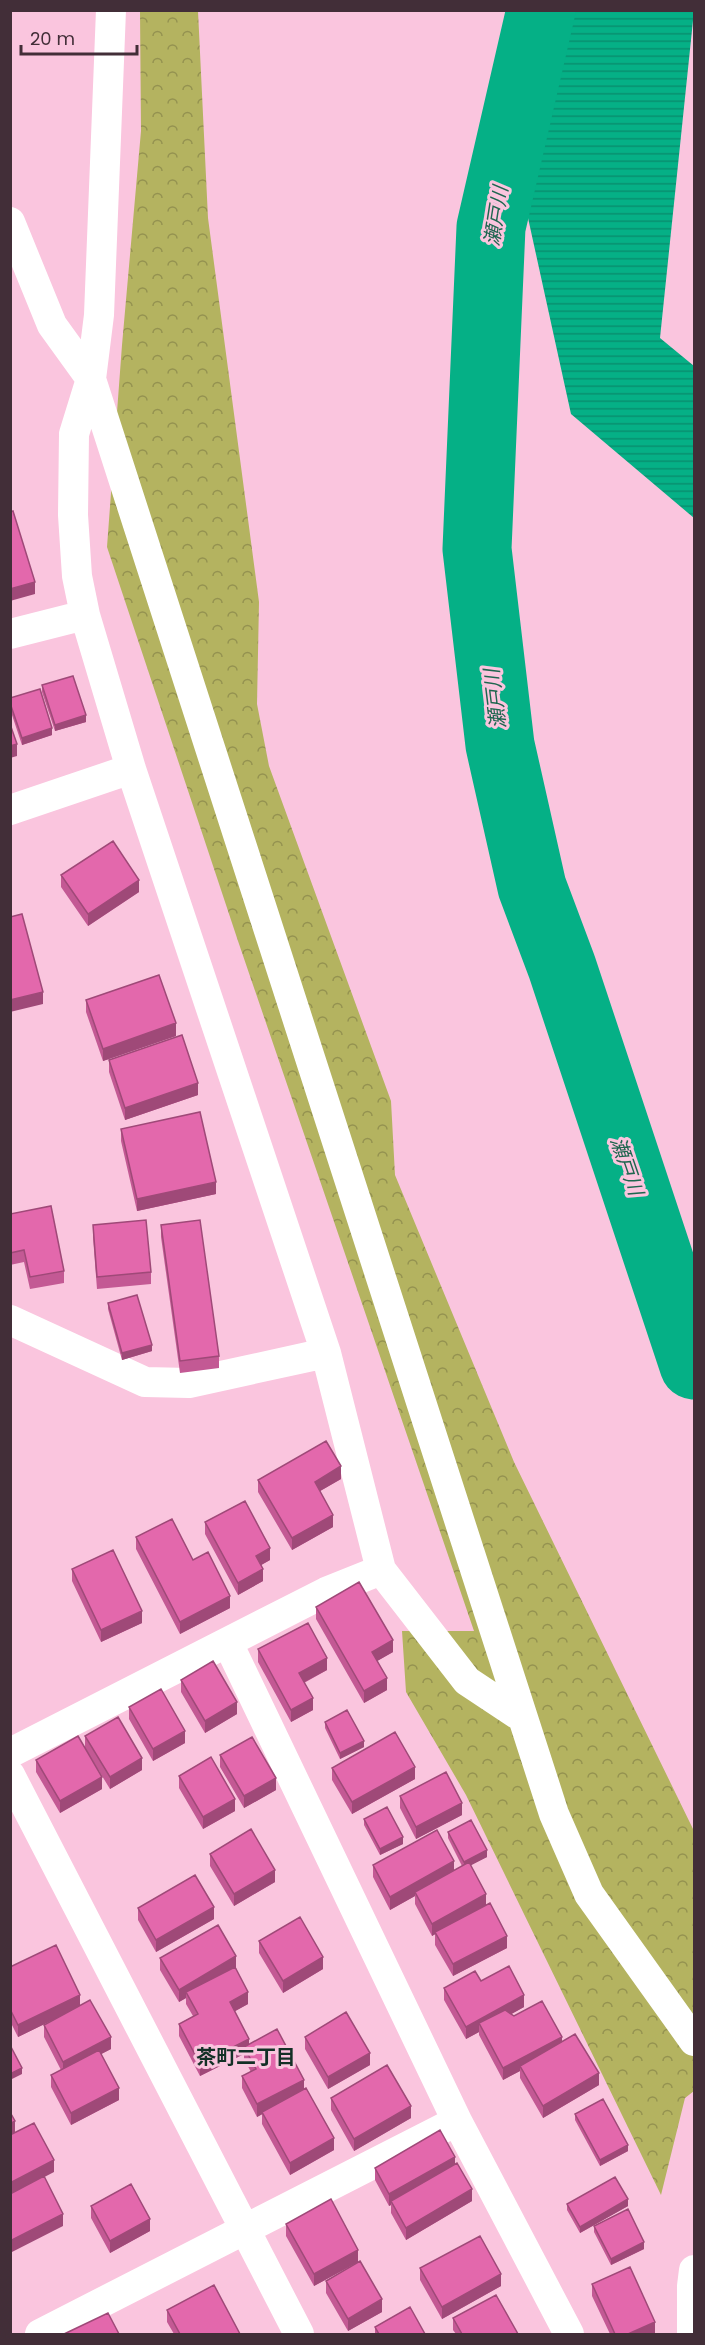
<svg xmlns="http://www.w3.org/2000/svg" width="705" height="2345" viewBox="0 0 705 2345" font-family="Poppins,'Noto Sans JP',sans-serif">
	<defs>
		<pattern id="forest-crowns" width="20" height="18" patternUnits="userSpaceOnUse" patternTransform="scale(1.5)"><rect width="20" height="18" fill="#b4b360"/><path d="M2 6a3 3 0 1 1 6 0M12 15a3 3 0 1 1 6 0" fill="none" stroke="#949250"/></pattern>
		<pattern id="water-rules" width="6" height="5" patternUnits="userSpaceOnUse" patternTransform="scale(1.5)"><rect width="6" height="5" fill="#05b086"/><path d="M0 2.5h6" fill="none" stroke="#08906f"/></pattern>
	</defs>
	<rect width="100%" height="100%" fill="#fac5de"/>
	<path fill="url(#forest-crowns)" d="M140,11H198L208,218L259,602L257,704L269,766L391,1101L395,1175L514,1462L694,1831V2091L685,2098L661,2195L466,1795L406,1692L402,1631H474L238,941L107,547L122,345L141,131Z"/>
	<path fill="url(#water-rules)" d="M532,11H694L660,338L694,366V518L571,414L523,195Z"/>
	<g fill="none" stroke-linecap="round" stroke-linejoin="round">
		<path stroke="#05b086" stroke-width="69" d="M541,10L491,227L477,549L500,745L532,887L562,967L694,1365"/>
		<path stroke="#fff" stroke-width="30" d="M111,10L99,315L91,379L74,434L73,515L77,576L85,615L131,769L326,1353L381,1570
			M10,222L52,325L91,379L554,1814L589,1894L694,2041
			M10,634L85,615
			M10,810L131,769
			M10,1320L145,1382L189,1383L326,1353
			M228,1643L457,2121L569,2334
			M10,1753L326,1592L381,1570L467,1681L523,1718
			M10,1775L299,2334
			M40,2334L457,2121
			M692,2334V2286L694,2270"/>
	</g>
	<path fill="#c35994" d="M42,685L86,722L55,731L42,692Z
		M10,698L52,735L22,745L10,709Z
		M61,875L139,892L88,926L61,887Z
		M86,1000L176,1036L103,1061L86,1012Z
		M109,1060L198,1095L125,1120L109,1072Z
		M121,1129L216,1194L137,1211L121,1141Z
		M10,1214L64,1271V1283L30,1289L24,1262L10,1265Z
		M93,1225L151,1272V1284L97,1289L93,1237Z
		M161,1225L219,1356V1368L180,1373L161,1237Z
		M108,1303L152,1351L122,1360L108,1309Z
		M341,1479L320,1491L333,1527L292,1550L258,1492V1480Z
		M205,1522L270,1560L261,1565L263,1581L238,1595L205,1534Z
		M136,1537L193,1560L230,1608L180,1634L136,1549Z
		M72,1569L142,1623L101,1642L72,1581Z
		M316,1607L393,1652L377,1661L387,1690L364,1703L316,1619Z
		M258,1649L327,1670L304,1683L313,1710L291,1722L258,1662Z
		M181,1680L237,1714L205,1733L181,1692Z
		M129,1707L185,1743L153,1761L129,1719Z
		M325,1722L364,1747L340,1759L325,1728Z
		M85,1736L142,1770L110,1789L85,1748Z
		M220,1755L276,1790L244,1808L220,1767Z
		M36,1760L102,1789L60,1813L36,1772Z
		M332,1768L415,1779L352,1814L332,1780Z
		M179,1776L235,1811L203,1829L179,1788Z
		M400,1796L462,1815L416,1839L400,1808Z
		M364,1819L403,1844L380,1855L364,1825Z
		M448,1832L487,1857L470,1865L486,1905L507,1948L453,1976L435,1945V1934L432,1936L415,1904V1896L390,1910L373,1877V1865L454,1870L462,1866L448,1838Z
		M210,1854L275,1882L234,1906L210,1866Z
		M138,1908L214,1919L156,1952L138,1920Z
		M259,1941L323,1969L283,1993L259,1953Z
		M160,1958L236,1968L248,2004L235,2011L249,2044L304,2089L334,2150L290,2175L262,2124V2114L257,2117L242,2088V2076L251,2072L244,2059V2054L200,2076L179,2036V2024L193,2016L186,2004V1998L179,2002L160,1970Z
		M10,1967L80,2006L111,2049L101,2054L119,2100L71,2125L51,2087V2075L61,2070L44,2037V2025L54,2019L18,2037L10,2021Z
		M481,1981L524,2007L511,2014L562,2042L599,2085L543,2118L520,2078V2071L503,2080L479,2035V2032L466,2039L444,2000V1988Z
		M305,2037L370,2065L328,2089L305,2049Z
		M331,2098L411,2118L354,2151L331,2110Z
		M575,2114L628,2151L600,2166L575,2120Z
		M455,2164L472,2201L406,2240L391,2213V2205L389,2206L375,2180V2168Z
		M567,2204L628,2206L580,2233L567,2210Z
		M91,2206L150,2231L110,2253L91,2218Z
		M286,2224L358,2262L314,2286L286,2236Z
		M594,2226L644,2249L611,2265L594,2232Z
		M420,2268L501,2286L442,2319L420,2280Z
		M326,2281L382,2312L348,2331L326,2293Z
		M592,2284L655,2334H610L592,2296Z
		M167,2310L240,2334H174L167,2322Z
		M453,2318L518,2334H456L453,2330Z
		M375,2327L425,2334H375Z"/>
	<path fill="#9f4978" d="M35,582V594L10,601V589Z
		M86,715V722L55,731V725Z
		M52,728V735L22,745V738Z
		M17,744V756L10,758V746Z
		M139,880V892L88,926V914Z
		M43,992V1004L10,1012V1000Z
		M176,1023V1036L103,1061V1049Z
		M198,1083V1095L125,1120V1108Z
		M216,1182V1194L137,1211V1199Z
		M152,1345V1351L122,1360V1353Z
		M341,1466V1479L315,1494V1482Z
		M333,1515V1527L292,1550V1538Z
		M270,1548V1560L256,1568V1556Z
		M263,1569V1581L238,1595V1583Z
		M230,1596V1608L180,1634V1622Z
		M142,1611V1623L101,1642V1630Z
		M393,1640V1652L372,1664V1652Z
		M327,1658V1670L299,1685V1673Z
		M387,1678V1690L364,1703V1691Z
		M313,1698V1710L291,1722V1710Z
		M237,1702V1714L205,1733V1721Z
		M185,1731V1743L153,1761V1749Z
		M364,1741V1747L340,1759V1753Z
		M142,1758V1770L110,1789V1777Z
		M415,1767V1779L352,1814V1802Z
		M102,1777V1789L60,1813V1801Z
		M276,1778V1790L244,1808V1796Z
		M235,1799V1811L203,1829V1817Z
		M462,1803V1815L416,1839V1827Z
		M403,1837V1844L380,1855V1849Z
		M487,1850V1857L464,1869V1862Z
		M454,1861V1873L415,1892V1896L390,1910V1897Z
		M275,1870V1882L234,1906V1894Z
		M486,1894V1906L432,1936V1924Z
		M214,1907V1919L156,1952V1940Z
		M507,1936V1948L453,1976V1964Z
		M236,1956V1968L188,1996L186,1992V1998L179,2002V1990Z
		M323,1957V1969L283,1993V1981Z
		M248,1992V2004L230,2014V2002Z
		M80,1995V2007L18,2037V2025Z
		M524,1995V2007L483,2030L479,2023V2032L466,2039V2027Z
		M111,2037V2049L63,2074V2062Z
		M562,2037V2049L520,2066V2071L503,2080V2068Z
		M249,2039V2051L244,2047V2054L200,2076V2064Z
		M370,2053V2065L328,2089V2077Z
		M22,2068V2074L10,2080V2074Z
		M599,2073V2085L543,2118V2106Z
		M304,2080V2092L257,2117V2104Z
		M119,2088V2100L71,2125V2113Z
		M411,2106V2118L354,2151V2139Z
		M15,2121V2133L10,2136V2124Z
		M334,2138V2150L290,2175V2163Z
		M628,2145V2151L600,2166V2160Z
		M455,2157V2169L391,2201V2205L389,2206V2194Z
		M54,2160V2172L10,2195V2183Z
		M472,2189V2201L406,2240V2228Z
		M628,2199V2206L580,2233V2227Z
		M63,2214V2226L10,2253V2241Z
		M150,2219V2231L110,2253V2241Z
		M644,2242V2249L611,2265V2259Z
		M358,2250V2262L314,2286V2274Z
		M501,2274V2286L442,2319V2307Z
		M382,2299V2312L348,2331V2319Z
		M655,2322V2334H628Z"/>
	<path fill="#e368ac" stroke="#9f4978" stroke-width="1.5" d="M13,511L35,582L10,589V512Z
		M73,676L86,715L55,725L42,685Z
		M40,689L52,728L22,738L10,703V698Z
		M10,724L17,744L10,746Z
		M113,841L139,880L88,914L61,875Z
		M22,914L43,992L10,1000V917Z
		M159,975L176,1023L103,1049L86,1000Z
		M182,1035L198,1083L125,1108L109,1060Z
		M200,1112L216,1182L137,1199L121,1129Z
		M51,1206L64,1271L30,1277L24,1250L10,1253V1214Z
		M146,1220L151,1272L97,1277L93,1225Z
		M200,1220L219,1356L180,1361L161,1225Z
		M137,1295L152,1345L122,1353L108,1303Z
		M326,1441L341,1466L315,1482L333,1515L292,1538L258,1480Z
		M245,1501L270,1548L256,1556L263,1569L238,1583L205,1522Z
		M172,1519L193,1560L208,1552L230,1596L180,1622L136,1537Z
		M113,1550L142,1611L101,1630L72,1569Z
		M359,1582L393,1640L372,1652L387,1678L364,1691L316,1607Z
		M308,1623L327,1658L299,1673L313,1698L291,1710L258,1649Z
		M213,1661L237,1702L205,1721L181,1680Z
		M161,1689L185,1731L153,1749L129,1707Z
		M347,1710L364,1741L340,1753L325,1722Z
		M118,1717L142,1758L110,1777L85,1736Z
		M395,1732L415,1767L352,1802L332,1768Z
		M78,1736L102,1777L60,1801L36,1760Z
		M252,1737L276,1778L244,1796L220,1755Z
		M211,1757L235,1799L203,1817L179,1776Z
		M446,1772L462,1803L416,1827L400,1796Z
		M387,1807L403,1837L380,1849L364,1819Z
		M471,1820L487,1850L464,1862L448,1832Z
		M251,1829L275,1870L234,1894L210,1854Z
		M437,1830L454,1861L390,1897L373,1865Z
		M469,1862L486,1894L432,1924L415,1892Z
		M195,1875L214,1907L156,1940L138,1908Z
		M490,1903L507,1936L453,1964L435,1932Z
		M300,1917L323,1957L283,1981L259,1941Z
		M218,1925L236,1956L179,1990L160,1958Z
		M56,1945L80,1995L18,2025L10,2009V1967Z
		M509,1966L524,1995L466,2027L444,1988L475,1971L481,1981Z
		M235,1967L248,1992L230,2002L249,2039L200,2064L179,2024L198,2014L186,1992Z
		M90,2000L111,2037L63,2062L44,2025Z
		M542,2001L562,2037L503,2068L479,2023L505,2010L514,2016Z
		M346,2012L370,2053L328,2077L305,2037Z
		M277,2029L304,2080L257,2104L242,2076L256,2069L244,2047Z
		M575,2034L599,2073L543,2106L520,2066Z
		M10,2045L22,2068L10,2074Z
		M99,2050L119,2088L71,2113L51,2075Z
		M387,2065L411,2106L354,2139L331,2098Z
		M306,2088L334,2138L290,2163L262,2112Z
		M603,2099L628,2145L600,2160L575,2114Z
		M10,2112L15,2121L10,2124Z
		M34,2123L54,2160L10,2183V2135Z
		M440,2130L455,2157L389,2194L375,2168Z
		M457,2163L472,2189L406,2228L391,2201Z
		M44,2176L63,2214L10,2241V2194Z
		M615,2177L628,2199L580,2227L567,2204Z
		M131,2184L150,2219L110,2241L91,2206Z
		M331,2199L358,2250L314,2274L286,2224Z
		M628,2209L644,2242L611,2259L594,2226Z
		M480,2236L501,2274L442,2307L420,2268Z
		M360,2261L382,2299L348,2319L326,2281Z
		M630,2267L655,2322L628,2334H615L592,2284Z
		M214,2285L240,2334H180L167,2310Z
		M496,2295L518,2334H462L453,2318Z
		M410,2307L425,2334H379L375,2327Z
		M108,2313L119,2334H64Z"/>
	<g text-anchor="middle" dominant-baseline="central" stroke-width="6" stroke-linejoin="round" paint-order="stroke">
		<g font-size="20" font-style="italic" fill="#1e664f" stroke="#fac5de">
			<text transform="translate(496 216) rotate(-81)">瀬戸川</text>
			<text transform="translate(495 699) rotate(-97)">瀬戸川</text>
			<text transform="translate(627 1166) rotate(71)">瀬戸川</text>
		</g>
		<g font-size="20" font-weight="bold" fill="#133026" stroke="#fac5de">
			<text x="246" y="2057">茶町二丁目</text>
		</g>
	</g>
	<rect width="705" height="2345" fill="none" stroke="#422e38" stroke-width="24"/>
	<path d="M21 45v9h116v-9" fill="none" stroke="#422e38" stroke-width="3"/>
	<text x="30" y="45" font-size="18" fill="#422e38" stroke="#fac5de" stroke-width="4.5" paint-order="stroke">20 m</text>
</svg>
